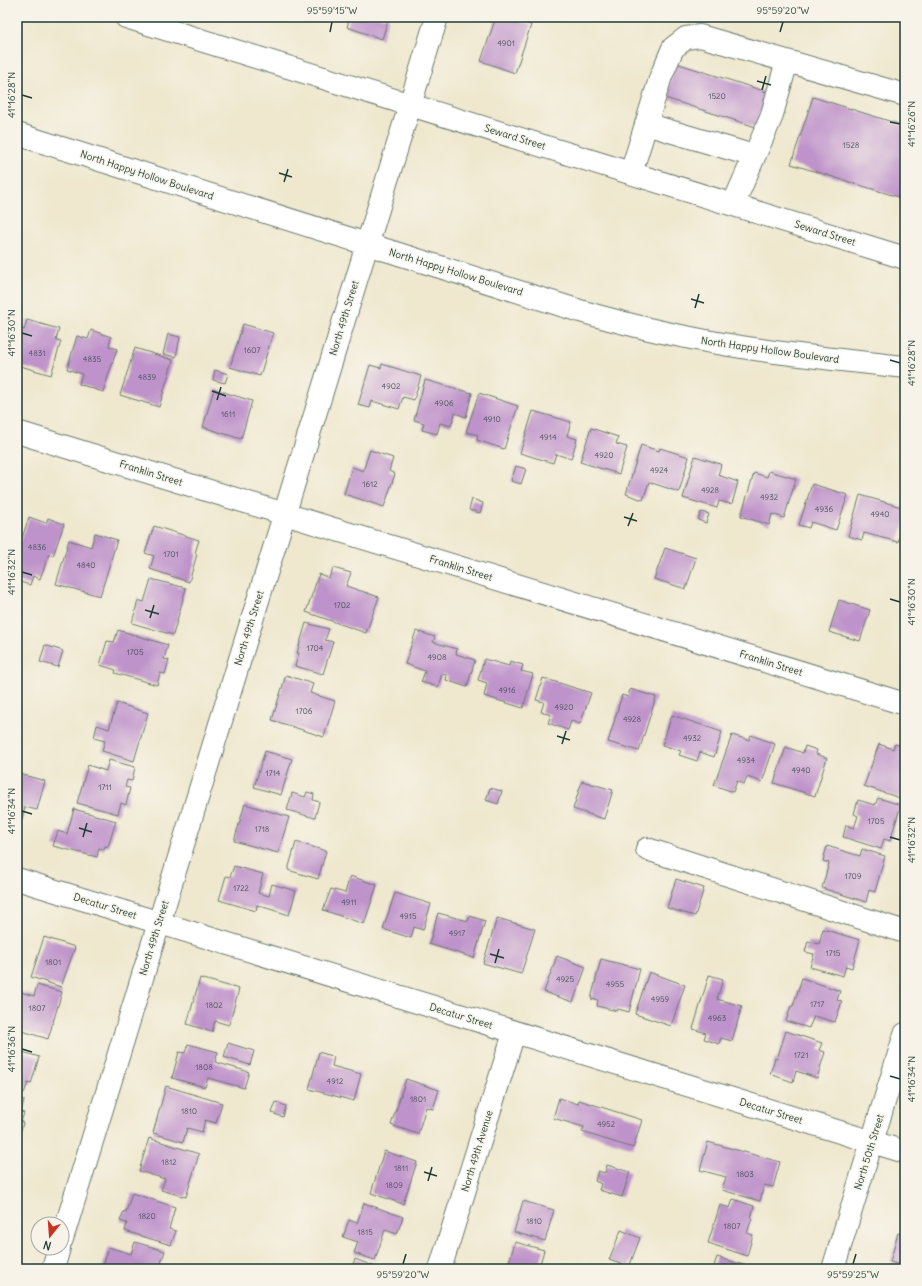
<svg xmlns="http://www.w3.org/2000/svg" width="922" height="1286" viewBox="0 0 922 1286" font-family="Delius,sans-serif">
	<rect width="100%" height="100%" fill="#f7f3e8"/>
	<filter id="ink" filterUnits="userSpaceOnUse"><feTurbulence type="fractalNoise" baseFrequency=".025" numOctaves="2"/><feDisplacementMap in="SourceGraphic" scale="8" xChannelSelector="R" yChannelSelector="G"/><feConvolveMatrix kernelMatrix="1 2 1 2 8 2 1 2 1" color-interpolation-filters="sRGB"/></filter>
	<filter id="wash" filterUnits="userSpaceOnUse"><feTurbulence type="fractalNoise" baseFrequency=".012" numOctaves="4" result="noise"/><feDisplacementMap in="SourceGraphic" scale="16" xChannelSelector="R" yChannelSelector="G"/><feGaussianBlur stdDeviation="0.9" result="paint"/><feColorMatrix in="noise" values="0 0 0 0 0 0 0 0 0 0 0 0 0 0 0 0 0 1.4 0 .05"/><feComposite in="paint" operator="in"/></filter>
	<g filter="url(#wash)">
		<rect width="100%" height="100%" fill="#efe8cf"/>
		<g id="blocks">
			<path fill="#be92ca" d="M350,17H389L382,39L347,27Z
				M496,17H508L531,25L515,73L481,61Z
				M676,63L770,93L759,128L665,98Z
				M813,97L905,126V199L791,164Z
				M27,320L59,329L56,340L61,341L51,375L17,365V327L24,330Z
				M243,324L273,333L260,376L230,367Z
				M91,330L111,337L109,346L117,349L103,392L79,384L82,374L67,369L77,336L88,339Z
				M168,334L180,337L176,357L163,354Z
				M135,348L173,360L159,407L120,395Z
				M382,364L421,376L414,400L403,397L399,409L372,401L370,408L358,405L370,365L381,368Z
				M215,370L228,374L225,383L213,380Z
				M425,380L472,393L466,417L455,413L451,426L440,423L437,434L422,430L424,423L414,420Z
				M214,389L252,401L241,439L203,427Z
				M479,393L518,406L504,449L477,440L478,435L466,432Z
				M533,411L571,422L567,436L577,439L571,459L556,454L553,463L520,453Z
				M591,428L618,437L616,444L627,447L619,474L580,462Z
				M641,445L659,451L660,448L689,457L679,492L649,482L643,500L626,494Z
				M370,450L393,458L389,471L395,474L384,507L344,494L352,467L363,471Z
				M695,456L720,464L721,465L718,475L738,482L732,504L719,501L717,508L683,498Z
				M516,466L526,469L521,484L511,481Z
				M769,471L796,479L784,518L772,514L769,525L741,516L754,473L767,477Z
				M812,484L848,495L836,530L811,522L809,528L799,525Z
				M860,495L905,508V520L898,542L864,533L862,540L848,536Z
				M472,499L483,503L480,513L469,510Z
				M701,512L709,514L706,523L698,520Z
				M29,517L46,523L48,518L64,524L53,556L49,554L40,579L33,576L30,585L17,581V540L21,541Z
				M154,526L199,540L195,553L197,554L189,582L150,569L154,556L145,553Z
				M95,533L117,540L100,596L56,584L69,540L91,547Z
				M665,548L696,558L686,589L654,579Z
				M333,568L351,573L346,586L379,597L366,633L306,612L319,574L329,578Z
				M151,579L186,588L173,635L132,623L138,600L144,602Z
				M839,600L870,610L860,641L829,632Z
				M306,623L329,629L325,640L333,642L323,674L295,666L299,653H297Z
				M118,630L168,645L164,659L169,660L165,674L160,673L157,685L115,673L116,670L100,665L107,641L114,642Z
				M416,631L435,637L433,642L457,649L456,654L475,660L467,687L446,680L447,675L442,674L438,687L421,682L425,671L405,664Z
				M45,645L63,651L58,667L40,662Z
				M484,659L509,666L510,661L523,665L521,671L533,674L523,708L484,696L487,683L478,680Z
				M286,675L313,684L310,693L335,701L324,737L272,720Z
				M543,678L591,693L580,724L571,721L568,730L548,723L551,715L541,712L544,702L536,700Z
				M630,689L656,697L639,751L608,742L622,695L628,697Z
				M117,703L148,713L134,761L102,751L105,741L94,738L97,725L109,729Z
				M672,715L722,732L714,757L700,752L697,761L679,755L681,751L662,745Z
				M732,735L749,740L751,735L775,744L762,782L747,777L744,784L737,781L733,792L714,785Z
				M879,744L893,749L895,744L905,747V784L900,798L864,786Z
				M805,746L817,750L816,754L827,758L815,796L774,783L786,747L803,753Z
				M265,751L292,759L281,795L254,787Z
				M109,760L135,767L132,781L127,780L125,787L130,788L126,805L121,803L118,814L77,803L88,765L106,771Z
				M17,773L45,781L37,810L25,807L22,819L17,817Z
				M582,781L613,790L604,819L573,809Z
				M490,788L502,791L498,804L486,800Z
				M307,792L314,794L313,800L319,802L315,818L287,810L292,793L305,797Z
				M878,798L901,805L890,841L884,839L881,849L843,837L846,825L854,828L858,816L854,814L858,800L875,805Z
				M245,804L289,817L278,853L234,841Z
				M74,809L116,821L108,847L105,846L104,850L99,848L97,857L53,846L58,831L67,834Z
				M296,842L326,851L318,879L288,870Z
				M827,846L860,856L862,849L885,856L875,892L869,890L866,902L822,888L829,863L823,861Z
				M234,866L263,874L258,893L269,896L272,884L296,891L289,915L257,905L256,911L219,900L226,876L230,877Z
				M350,876L377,885L364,924L323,910L331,889L345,893Z
				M676,879L704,888L695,916L667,908Z
				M395,893L431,904L423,930L414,927L411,938L383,929Z
				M438,913L468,921L470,916L485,921L474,958L429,944Z
				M497,918L535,929L521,974L483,963Z
				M823,929L860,940L852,968L846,966L843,976L810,967L814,954L805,952L808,941L819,944Z
				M44,937L75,947L61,987L31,977Z
				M557,956L586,967L573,1002L544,992Z
				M601,959L640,969L629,1012L618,1009L617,1011L597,1006L598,1000L591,999Z
				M649,972L685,985L671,1026L635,1014Z
				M709,975L723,979L717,999L742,1006L732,1041L721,1038L719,1044L704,1039L706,1033L693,1029Z
				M200,978L239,989L229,1025L215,1021L212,1032L187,1024Z
				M802,978L840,991L837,1000L842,1001L835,1022L814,1016L809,1028L786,1021L791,1006H793Z
				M37,985L62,992L48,1039L19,1030L22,1022L17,1020V991L34,996Z
				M786,1031L822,1043L819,1050L825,1052L817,1078L796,1071L793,1082L770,1074L775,1058L777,1059Z
				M228,1043L254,1051L250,1065L224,1057Z
				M188,1044L218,1052L215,1062L249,1072L244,1088L208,1078L205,1087L172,1078L179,1052L185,1053Z
				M17,1050L39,1057L31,1084L28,1083L24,1093L17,1091Z
				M319,1052L334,1057L332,1066L361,1074L354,1101L309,1089Z
				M406,1079L439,1090L433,1109L426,1107L418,1134L391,1125Z
				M166,1086L222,1103L216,1123L205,1120L202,1132L187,1128L183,1142L153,1133Z
				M17,1098L24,1100L21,1112L24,1113L21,1122L23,1123L19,1137L17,1136Z
				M559,1098L578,1104L579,1100L642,1120L633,1148L582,1132L584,1127L553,1118Z
				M276,1102L286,1106L283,1117L272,1113Z
				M149,1138L199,1154L186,1197L161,1190L165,1179L139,1171Z
				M708,1142L780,1162L773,1187L764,1185L760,1201L722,1190L726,1177L700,1170Z
				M384,1151L417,1162L403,1204L371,1193Z
				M607,1165L630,1172L622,1197L599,1190L601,1184L595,1181L598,1171L605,1173Z
				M132,1193L175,1207L169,1229L176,1231L171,1245L125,1231L127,1223L120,1221L124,1211L126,1212Z
				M733,1199L754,1206L751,1218H752L747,1233L753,1235L747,1256L708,1243L720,1205L730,1208Z
				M523,1201L554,1210L545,1241L514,1232Z
				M364,1203L403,1217L397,1234L385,1230L375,1260L354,1253L358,1242L343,1237L349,1220L357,1223Z
				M621,1230L640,1238L629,1267L609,1260Z
				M898,1233L905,1235V1269H900L901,1265L890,1262Z
				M135,1242L165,1251L159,1269H102L109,1247L131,1254Z
				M515,1242L544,1250L540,1264L558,1269H507Z
				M717,1257L744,1265L743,1269H713Z
				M355,1259L381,1269H351Z"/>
		</g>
	</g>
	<g filter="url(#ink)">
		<use href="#blocks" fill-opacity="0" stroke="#68796a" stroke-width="1"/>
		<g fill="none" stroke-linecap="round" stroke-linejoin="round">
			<defs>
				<path id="minor" d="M126,17L905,258
					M646,124L754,156
					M17,134L580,311C615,321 650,330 686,337C758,352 832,359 905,367
					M631,173L661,76L673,48L686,38L700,36L905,95
					M733,205L771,118L787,61
					M17,432L905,704
					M647,849L905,932
					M17,879L905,1152
					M62,1239L437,17
					M53,1269L59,1248
					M440,1269L514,1033
					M833,1269L905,1034"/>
			</defs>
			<use href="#minor" stroke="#68796a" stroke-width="24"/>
			<use href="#minor" stroke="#fff" stroke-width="22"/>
		</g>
	</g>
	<path fill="none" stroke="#1f3d34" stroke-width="1.5" d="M330,32L332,22M780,32L783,22M757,81L771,85M762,90L766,76M22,95L32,98M890,122L900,124M279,173L292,177M284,182L288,169M691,299L704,303M695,308L699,294M22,333L32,336M890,360L900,363M212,391L226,396M217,400L221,387M624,517L637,521M628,526L633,513M22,572L32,575M890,599L900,602M145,610L159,614M150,618L154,605M557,736L570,740M562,744L566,731M22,811L32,814M79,828L92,832M83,837L87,823M890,837L900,840M490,954L504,958M495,963L499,949M22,1049L32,1052M890,1076L900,1079M424,1172L437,1176M428,1181L432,1167M403,1264L406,1254M853,1264L856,1254"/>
	<g text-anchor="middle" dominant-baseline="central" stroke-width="3" stroke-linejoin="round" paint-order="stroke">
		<g font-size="8" fill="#47525a">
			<text x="506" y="43">4901</text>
			<text x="717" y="96">1520</text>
			<text x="851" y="145">1528</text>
			<text x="252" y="350">1607</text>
			<text x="37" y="353">4831</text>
			<text x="92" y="359">4835</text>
			<text x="147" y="377">4839</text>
			<text x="391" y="386">4902</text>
			<text x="444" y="403">4906</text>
			<text x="228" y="414">1611</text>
			<text x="492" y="419">4910</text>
			<text x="548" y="437">4914</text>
			<text x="604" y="455">4920</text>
			<text x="659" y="470">4924</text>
			<text x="370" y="484">1612</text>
			<text x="710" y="490">4928</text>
			<text x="769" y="497">4932</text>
			<text x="824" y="509">4936</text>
			<text x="880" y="514">4940</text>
			<text x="37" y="547">4836</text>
			<text x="171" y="554">1701</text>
			<text x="86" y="565">4840</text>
			<text x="342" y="605">1702</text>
			<text x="315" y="648">1704</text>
			<text x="135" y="652">1705</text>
			<text x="437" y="657">4908</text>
			<text x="507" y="690">4916</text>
			<text x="564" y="707">4920</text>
			<text x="304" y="711">1706</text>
			<text x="632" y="719">4928</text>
			<text x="692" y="738">4932</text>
			<text x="746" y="760">4934</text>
			<text x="801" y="770">4940</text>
			<text x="273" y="773">1714</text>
			<text x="105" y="787">1711</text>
			<text x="876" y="821">1705</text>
			<text x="262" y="829">1718</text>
			<text x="853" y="876">1709</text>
			<text x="241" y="888">1722</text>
			<text x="349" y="902">4911</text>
			<text x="408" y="916">4915</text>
			<text x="457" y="933">4917</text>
			<text x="833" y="953">1715</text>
			<text x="53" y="962">1801</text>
			<text x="565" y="979">4925</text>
			<text x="615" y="984">4955</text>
			<text x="660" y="999">4959</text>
			<text x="817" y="1004">1717</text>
			<text x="214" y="1005">1802</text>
			<text x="37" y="1008">1807</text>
			<text x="717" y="1018">4963</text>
			<text x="801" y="1055">1721</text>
			<text x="204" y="1067">1808</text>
			<text x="335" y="1081">4912</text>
			<text x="418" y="1099">1801</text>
			<text x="189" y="1111">1810</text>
			<text x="606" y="1124">4952</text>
			<text x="169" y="1162">1812</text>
			<text x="401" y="1168">1811</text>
			<text x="745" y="1174">1803</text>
			<text x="394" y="1185">1809</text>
			<text x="147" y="1216">1820</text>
			<text x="534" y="1221">1810</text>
			<text x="732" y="1226">1807</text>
			<text x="365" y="1232">1815</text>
		</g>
		<g font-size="10" fill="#1f3d34" stroke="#f7f3e8">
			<text transform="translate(515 137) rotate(17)">Seward Street</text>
			<text transform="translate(147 175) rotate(18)">North Happy Hollow Boulevard</text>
			<text transform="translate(825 233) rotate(17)">Seward Street</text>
			<text transform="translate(456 272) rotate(17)">North Happy Hollow Boulevard</text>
			<text transform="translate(344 318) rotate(-73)">North 49th Street</text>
			<text transform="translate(770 350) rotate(8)">North Happy Hollow Boulevard</text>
			<text transform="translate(151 473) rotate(17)">Franklin Street</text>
			<text transform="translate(461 568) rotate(17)">Franklin Street</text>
			<text transform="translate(249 628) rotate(-73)">North 49th Street</text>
			<text transform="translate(771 663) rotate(17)">Franklin Street</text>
			<text transform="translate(105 906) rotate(17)">Decatur Street</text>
			<text transform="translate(154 938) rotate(-73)">North 49th Street</text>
			<text transform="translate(461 1016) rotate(17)">Decatur Street</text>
			<text transform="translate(771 1111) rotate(17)">Decatur Street</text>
			<text transform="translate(477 1151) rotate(-73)">North 49th Avenue</text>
			<text transform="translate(869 1152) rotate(-73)">North 50th Street</text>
		</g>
	</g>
	<rect width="922" height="1286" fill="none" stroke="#f7f3e8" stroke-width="44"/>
	<g transform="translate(50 1236) rotate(197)"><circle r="19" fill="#f7f3e8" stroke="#a1aaa0"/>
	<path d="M0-3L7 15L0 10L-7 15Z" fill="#c8321e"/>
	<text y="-6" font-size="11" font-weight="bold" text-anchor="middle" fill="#1f3d34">N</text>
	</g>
	<rect x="22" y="22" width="878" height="1242" fill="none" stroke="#1f3d34" stroke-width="1.5"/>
	<g font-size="10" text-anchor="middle" fill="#1f3d34">
		<text x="332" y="14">95°59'15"W</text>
		<text x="783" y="14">95°59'20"W</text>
		<text transform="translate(11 95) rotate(-90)" y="4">41°16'28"N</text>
		<text transform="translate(911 124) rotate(-90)" y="4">41°16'26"N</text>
		<text transform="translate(11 333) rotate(-90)" y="4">41°16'30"N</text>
		<text transform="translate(911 363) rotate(-90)" y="4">41°16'28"N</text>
		<text transform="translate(11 572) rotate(-90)" y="4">41°16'32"N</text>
		<text transform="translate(911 602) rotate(-90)" y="4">41°16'30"N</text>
		<text transform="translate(11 811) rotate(-90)" y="4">41°16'34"N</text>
		<text transform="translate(911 840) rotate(-90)" y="4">41°16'32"N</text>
		<text transform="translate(11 1049) rotate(-90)" y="4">41°16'36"N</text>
		<text transform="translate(911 1079) rotate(-90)" y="4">41°16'34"N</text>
		<text x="403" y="1278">95°59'20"W</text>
		<text x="853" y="1278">95°59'25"W</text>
	</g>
</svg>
